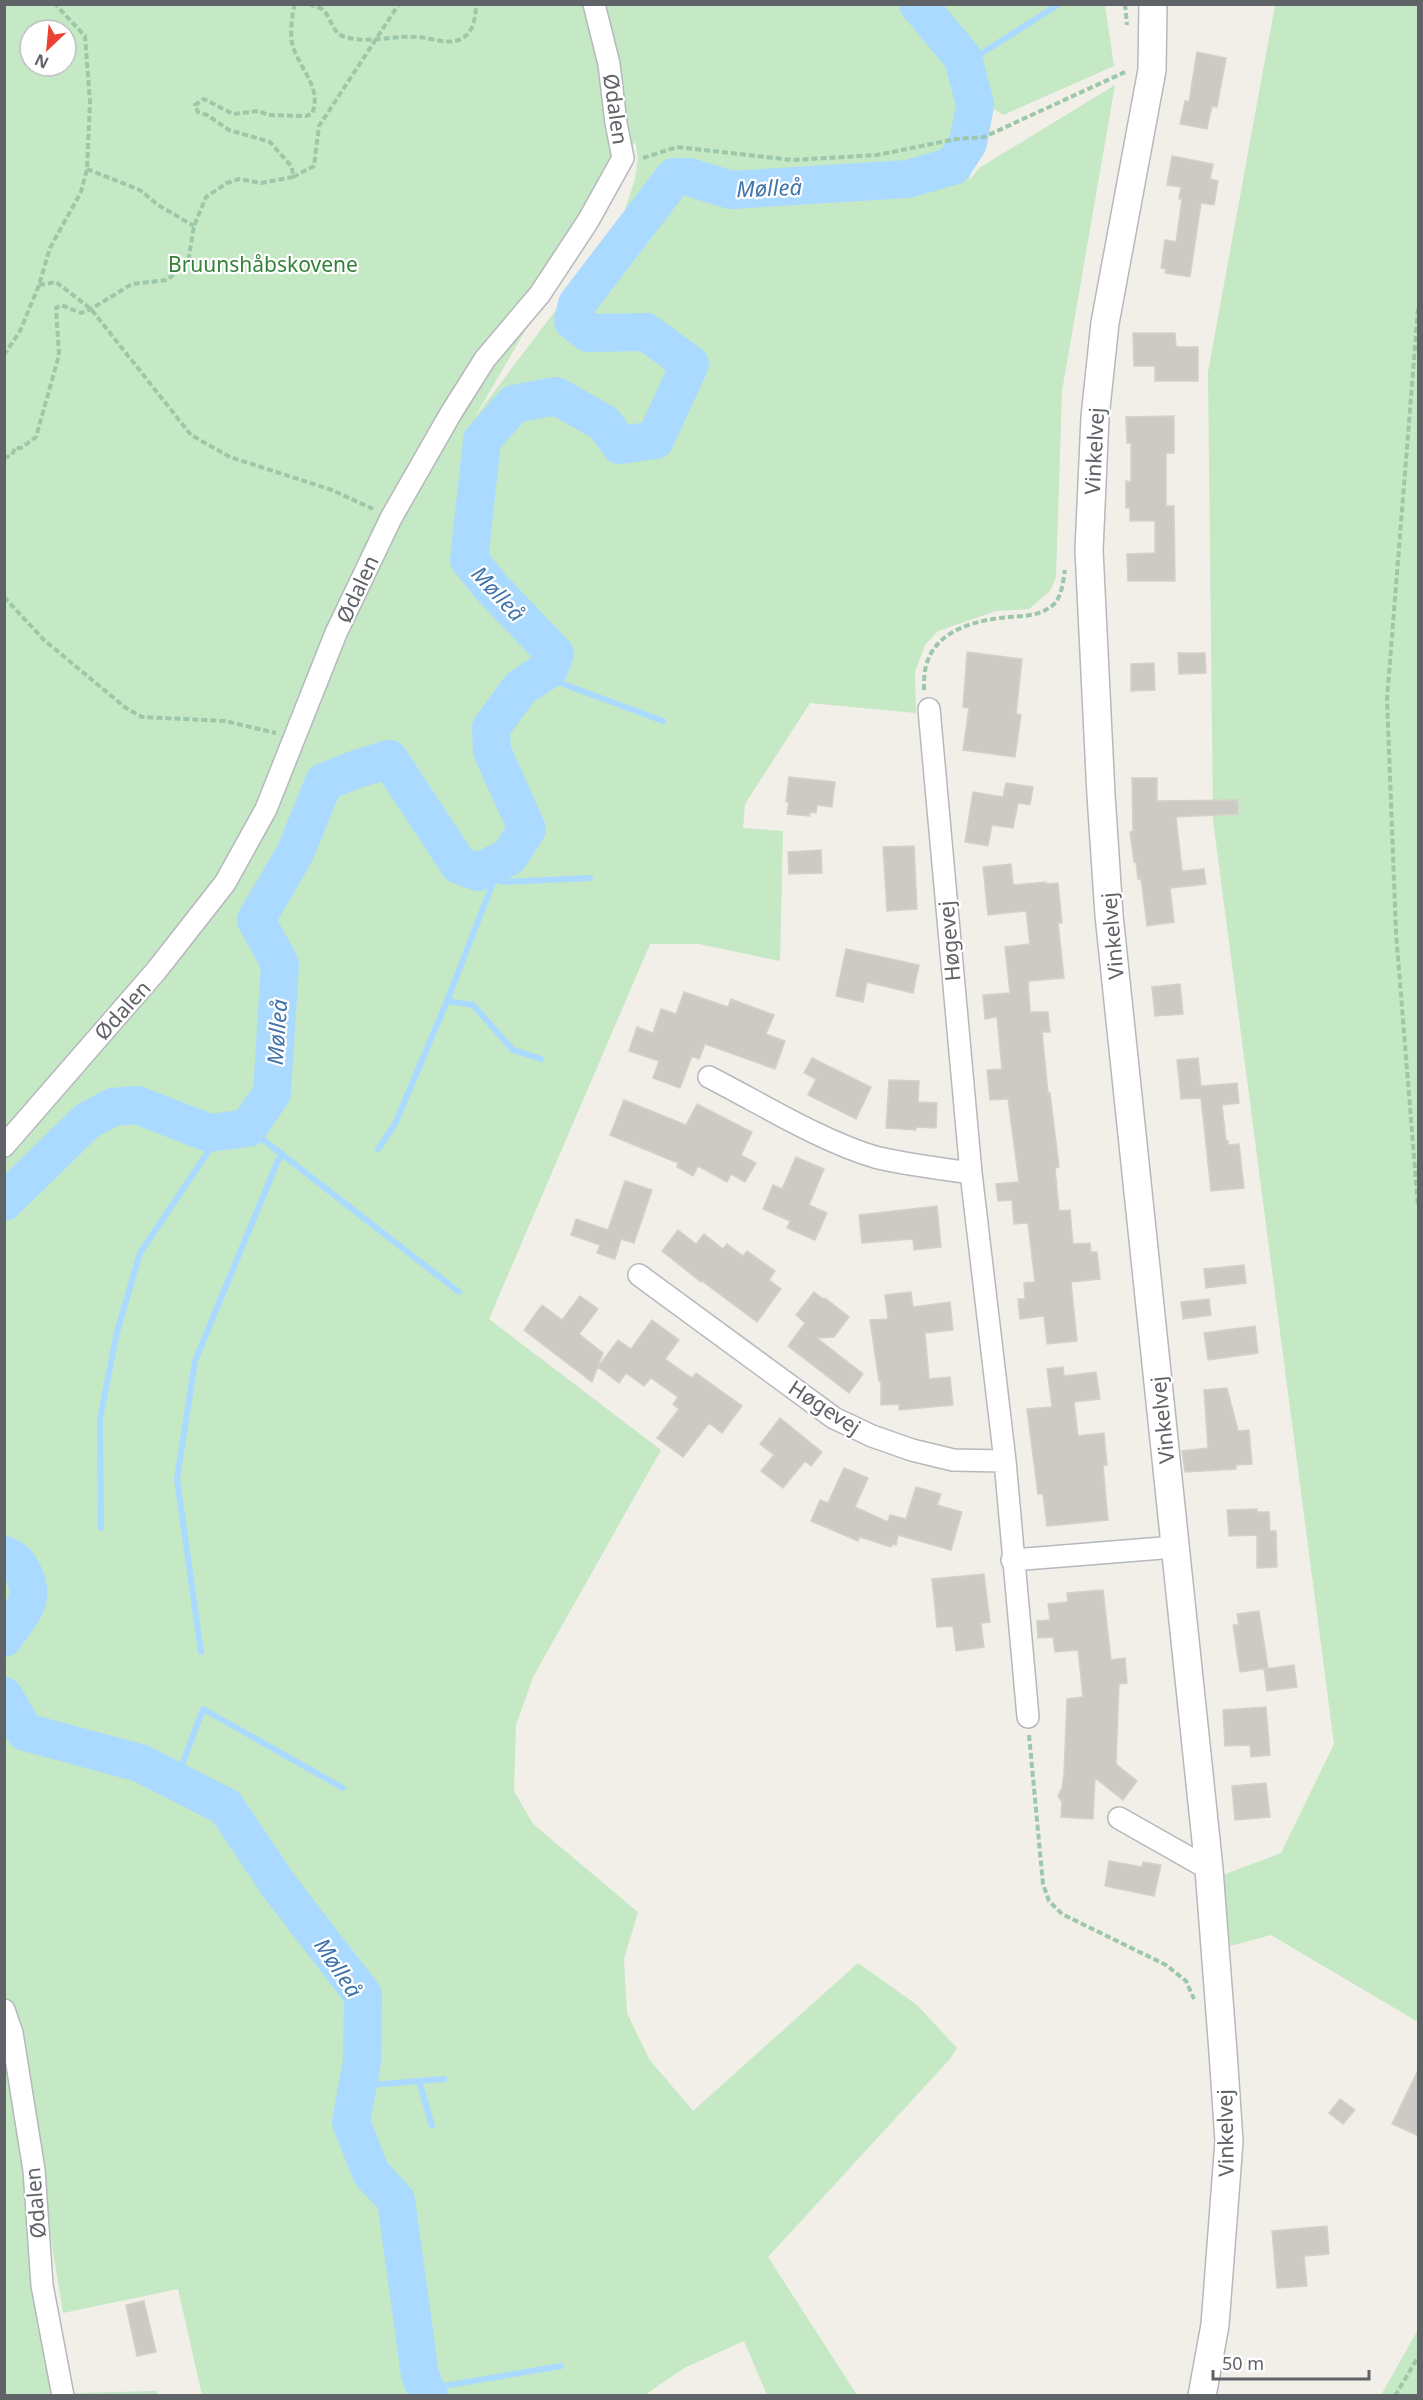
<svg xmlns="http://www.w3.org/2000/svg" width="1423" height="2400" viewBox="0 0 1423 2400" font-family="'Noto Sans',sans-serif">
	<rect width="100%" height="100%" fill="#f1efe8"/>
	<path fill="#c5e8c5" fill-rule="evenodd" d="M932,4L937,9L939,4L1105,5L1114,66L1003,115L994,109L980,61L942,17L976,66L985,110L969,181L979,168L1115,85L1062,391L1056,577L1050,591L1029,609L996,611L938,631L925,645L915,672L916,713L810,703L745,804L743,828L783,831L780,961L699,944H650L489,1319L661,1450L533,1677L516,1725L514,1791L533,1824L638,1912L624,1959L627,2013L649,2059L693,2111L858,1963L917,2005L957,2048L950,2059L768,2257L857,2395H767L744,2341L684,2368L645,2395H202L178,2289L63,2313L18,2036L53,2395H5L4,5ZM30,30H66V66H30ZM635,141L638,157L635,179L620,225L475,417Z
		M1418,4V2022L1271,1935L1230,1946L1223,1875L1281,1853L1334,1744L1213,820L1208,372L1275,5Z
		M1418,2330V2395H1380H1381Z
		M157,2391V2396H75V2393Z"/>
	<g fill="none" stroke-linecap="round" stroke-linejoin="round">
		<path stroke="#aadaff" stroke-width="6" d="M965,64L1059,4
			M539,675L663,721
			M478,872L502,882L590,878
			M447,1001L473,1005L513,1050L541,1059
			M248,1128L459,1292
			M378,1149L395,1124L447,1001L494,880
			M101,1528L100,1419L117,1332L140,1253L222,1131
			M201,1652L177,1479L195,1361L281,1153
			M176,1781L203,1709L343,1788
			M419,2081L432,2126
			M358,2086L444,2079
			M426,2389L561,2366"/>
		<path stroke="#aadaff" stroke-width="38" d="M4,1202L87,1121L113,1107L137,1105L209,1133L248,1128L272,1093L280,964L256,920L295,853L324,782L354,770L389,759L459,865L478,872L509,857L527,829L492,751L491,728L520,688L549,669L555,654L492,588L469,560L482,440L514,404L556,396L604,423L620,445L655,440L690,364L646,332L588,333L573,321L577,304L674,177H689L731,190L908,179L953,166L968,143L975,105L963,58L918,4
			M4,1555C21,1560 32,1585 27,1602C23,1614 11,1627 4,1638
			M4,1696L25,1732L140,1763L226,1807L279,1886L363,1995L362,2062L351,2122L371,2173L396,2200L420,2375L429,2396"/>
	</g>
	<path fill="#cccac5" stroke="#d6d1c6" stroke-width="1.5" d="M1197,52L1226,58L1217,107L1212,106L1207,129L1180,124L1185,101L1189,102Z
		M1172,156L1213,164L1210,179L1218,181L1214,205L1201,203L1190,277L1165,273L1166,269L1161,268L1165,240L1176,242L1182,199H1179L1181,187L1167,185Z
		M1133,333H1175L1176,347H1198V381H1155V366H1134Z
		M1174,416V453H1166V506H1174L1175,581H1128L1127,554L1155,553V521H1130V508H1126V481L1131,482V443H1127L1126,417Z
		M967,652L1022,659L1016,714L1021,715L1015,757L963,750L969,708L963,707Z
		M1178,653H1205L1206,673L1179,674Z
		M1154,663L1155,690L1131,691V664Z
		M789,777L835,782L832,807L817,805L816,813L810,812V816L787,814L789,802H786Z
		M1132,778H1157V801L1238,800V814L1176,817L1182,871L1204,869L1206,884L1170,888L1174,922L1147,926L1141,878L1138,879L1136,862H1134L1130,832L1133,831Z
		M1006,783L1033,787L1030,805L1018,803L1013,828L992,825L988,846L965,842L973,792L1003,797Z
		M914,846L917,909L887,911L883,847Z
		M821,850L822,873L789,874L788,852Z
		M1011,864L1013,885L1046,882V884L1058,883L1062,923H1058L1064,978L1028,981L1030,1012H1048L1050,1032H1042L1048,1093H1050L1059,1167L1055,1168L1059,1211L1070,1210L1073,1244L1090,1243L1091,1252H1097L1100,1279L1071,1282L1077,1341L1047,1344L1044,1316L1020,1319L1018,1299H1025L1024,1283L1035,1282L1028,1223L1014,1224L1012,1200L998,1201L996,1184L1019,1182L1008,1099L990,1100L987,1070L1002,1069L997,1017L985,1019L983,995L1010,993L1005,947L1030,944L1026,911L988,915L983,867Z
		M846,949L919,965L913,993L867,982L863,1002L836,996Z
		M1180,984L1183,1014L1155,1016L1152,987Z
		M684,992L728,1007L731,999L774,1015L766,1034L785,1041L775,1069L705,1044L699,1059L692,1056L680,1088L653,1078L659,1061L629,1051L637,1027L653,1033L661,1009L676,1014Z
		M812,1058L871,1087L856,1119L808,1095L816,1079L804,1073Z
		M1198,1058L1201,1086L1237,1083L1239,1103L1222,1105L1226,1141H1228V1145L1239,1144L1244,1188L1211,1191L1201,1098L1181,1099L1177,1060Z
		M889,1080L919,1081L918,1102L937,1103L936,1128L916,1127V1130L886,1128Z
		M624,1100L686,1125L697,1104L752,1132L741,1155L756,1163L745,1182L731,1174L727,1182L698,1166L693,1176L677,1167L678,1163L610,1135Z
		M796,1157L824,1169L809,1205L827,1213L815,1240L787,1228L790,1221L763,1209L773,1185L782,1189Z
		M625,1181L652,1190L634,1243L621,1239L615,1259L597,1253L600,1245L571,1235L576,1219L608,1230Z
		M937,1206L941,1247L914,1250L913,1239L862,1243L859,1215Z
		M678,1230L696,1244L704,1234L723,1249L727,1244L743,1256L747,1251L775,1271L769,1280L781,1289L757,1322L702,1281L701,1282L662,1251Z
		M1244,1265L1246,1283L1206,1288L1204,1269Z
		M814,1292L823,1299L825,1298L849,1317L834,1337L817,1338L863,1374L849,1393L788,1346L805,1323L796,1315Z
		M911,1292L913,1307L950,1302L953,1330L925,1333L929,1379L950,1377L953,1405L899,1410V1404L881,1405V1382L879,1381L870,1320L888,1319L885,1295Z
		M580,1296L598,1309L579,1334L603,1353L592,1382L524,1330L542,1305L562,1320Z
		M1209,1299L1211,1315L1183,1319L1181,1302Z
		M652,1320L679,1340L665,1359L692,1378L696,1373L742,1406L722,1433L709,1423L683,1457L657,1438L679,1409L673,1404L678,1397L651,1378L644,1386L626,1373L619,1383L598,1367L618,1340L631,1349Z
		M1255,1326L1258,1353L1208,1360L1204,1333Z
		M1063,1367L1064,1376L1096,1372L1100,1399L1074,1402L1078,1436L1104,1433L1107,1465L1103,1466L1108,1520L1047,1526L1043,1494H1038L1027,1409L1052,1407L1047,1369Z
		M1227,1388L1238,1431L1249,1430L1252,1464L1236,1465V1469L1185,1472L1182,1451L1208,1448L1204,1390Z
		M780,1418L822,1452L811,1466L805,1461L783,1488L761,1471L774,1455L760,1444Z
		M844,1468L868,1478L855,1507L888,1522L890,1515L906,1519L916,1487L941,1494L937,1505L962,1512L951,1550L898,1535L896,1545L892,1544L891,1547L860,1537L858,1541L811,1521L820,1500L828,1503Z
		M1257,1509V1512H1269L1270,1531H1276L1277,1567L1257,1568V1535L1229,1536L1227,1510Z
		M984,1574L990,1622L981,1623L984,1647L956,1651L953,1626L937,1627L932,1579Z
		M1103,1590L1111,1660L1125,1658L1127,1683L1119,1684L1116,1764L1137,1781L1123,1800L1095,1778L1093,1819L1061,1817L1062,1802L1058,1796L1062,1788L1064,1774L1067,1699L1083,1697L1078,1650L1055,1652L1053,1637L1038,1638L1037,1621L1050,1620L1048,1604L1068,1602L1067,1593Z
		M1259,1611L1268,1668L1240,1672L1233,1625H1239L1237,1614Z
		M1294,1665L1297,1687L1267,1691L1264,1669Z
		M1266,1707L1270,1755L1251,1757L1250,1745L1225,1746L1223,1710Z
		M1266,1783L1270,1817L1235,1820L1232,1786Z
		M1109,1861L1142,1867L1143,1862L1161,1865L1154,1896L1105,1886Z
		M1419,2068V2136L1392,2124Z
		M1340,2099L1355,2110L1343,2124L1329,2113Z
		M1327,2226L1329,2254L1304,2256L1307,2286L1277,2288L1272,2231Z
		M144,2301L156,2352L137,2356L126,2305Z"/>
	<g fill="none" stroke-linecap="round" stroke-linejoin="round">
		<defs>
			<path id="minor" d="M929,709L971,1173L1005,1461L1028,1717
				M709,1077C760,1103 821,1141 875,1157C907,1165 939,1168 971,1173
				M4,1146L156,971L225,883L266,809L336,633L391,518L451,413L485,359L540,294L588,221L623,158L616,123L609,64L594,4
				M639,1275L834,1418L872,1436L912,1450L953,1460L1005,1461
				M1012,1560L1175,1547
				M1119,1818L1209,1869
				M4,2010L12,2033L34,2170L42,2285L63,2396"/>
			<path id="tertiary" d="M1153,4L1152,70L1105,323L1095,417L1089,550L1101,795L1109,915L1209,1869L1223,2052L1229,2141L1215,2325L1202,2396"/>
		</defs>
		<use href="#minor" stroke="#b5b8bc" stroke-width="24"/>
		<use href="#tertiary" stroke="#b5b8bc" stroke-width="30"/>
		<path stroke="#9cc7a9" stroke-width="4" stroke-dasharray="6 3" stroke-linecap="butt" d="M309,4C313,6 319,7 322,9C332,17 331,33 345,37C370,44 394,35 418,37C432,38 450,46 463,38C474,31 476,15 476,4
			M1125,4L1127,25
			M643,158L677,147L792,160L877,155L956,139L984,137L1125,72
			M87,169L140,190L158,205L194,226
			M293,177L314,166L319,126L399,4
			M39,285L56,282L91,309L191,435L230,457L332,490L373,509
			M1418,309L1387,699L1396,933L1418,1206
			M4,355L20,331L39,285L50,248L81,192L87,169L90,102L85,36L55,4
			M4,458L12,455L15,448H21L36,437L59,355L56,308L61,305L81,313L91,309L132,284L167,280L188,262L194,226L206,197L227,183L239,179L261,183L293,177L292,167L270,142L229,130L207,115L198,112L195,105L204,99L233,114L259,111L268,115L306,116L312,114C323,87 298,68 292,43C290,33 292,14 295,4
			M4,597L44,640L126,708L142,717L225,721L276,733
			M924,690C924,682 924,674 926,666C935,630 976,620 1009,617C1024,616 1040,616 1053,605C1062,597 1063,581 1065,570
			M1029,1735L1043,1884L1049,1901L1062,1914L1166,1965L1186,1981L1194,1999
			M1395,2396L1418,2357"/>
		<use href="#minor" stroke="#fff" stroke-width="21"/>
		<use href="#tertiary" stroke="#fff" stroke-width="27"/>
	</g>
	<g text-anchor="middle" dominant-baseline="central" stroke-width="4.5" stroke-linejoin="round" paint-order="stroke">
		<g font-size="21" fill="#5f6368" stroke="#fff">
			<text transform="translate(616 109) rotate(82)">Ødalen</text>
			<text transform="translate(1094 451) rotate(-87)">Vinkelvej</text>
			<text transform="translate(357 589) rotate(-65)">Ødalen</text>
			<text transform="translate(1112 936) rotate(-95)">Vinkelvej</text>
			<text transform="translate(949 941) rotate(-95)">Høgevej</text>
			<text transform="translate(122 1010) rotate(-48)">Ødalen</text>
			<text transform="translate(825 1407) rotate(33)">Høgevej</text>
			<text transform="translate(1162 1420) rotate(-96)">Vinkelvej</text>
			<text transform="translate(1225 2133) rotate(-91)">Vinkelvej</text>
			<text transform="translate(35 2203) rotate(-95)">Ødalen</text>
		</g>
		<g font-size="21" fill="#348238" stroke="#fff">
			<text x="263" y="264">Bruunshåbskovene</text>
		</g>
		<g font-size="22" font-style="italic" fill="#4174aa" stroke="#fff">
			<text transform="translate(769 187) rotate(-2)">Mølleå</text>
			<text transform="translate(499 593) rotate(47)">Mølleå</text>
			<text transform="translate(276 1032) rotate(-86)">Mølleå</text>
			<text transform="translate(339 1967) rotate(56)">Mølleå</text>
		</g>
	</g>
	<rect width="1423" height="2400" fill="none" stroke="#5f6368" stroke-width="12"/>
	<g transform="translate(48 48) rotate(206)"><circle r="28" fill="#ffffff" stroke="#bfc1c3" stroke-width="1.5"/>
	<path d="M0-4.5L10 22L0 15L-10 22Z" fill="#ea4335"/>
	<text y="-9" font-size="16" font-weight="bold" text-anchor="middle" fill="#5f6368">N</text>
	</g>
	<path d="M1213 2370v9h156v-9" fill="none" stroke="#5f6368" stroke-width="3"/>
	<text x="1222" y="2370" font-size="18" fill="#5f6368" stroke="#ffffff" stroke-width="4.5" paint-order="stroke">50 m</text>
</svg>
